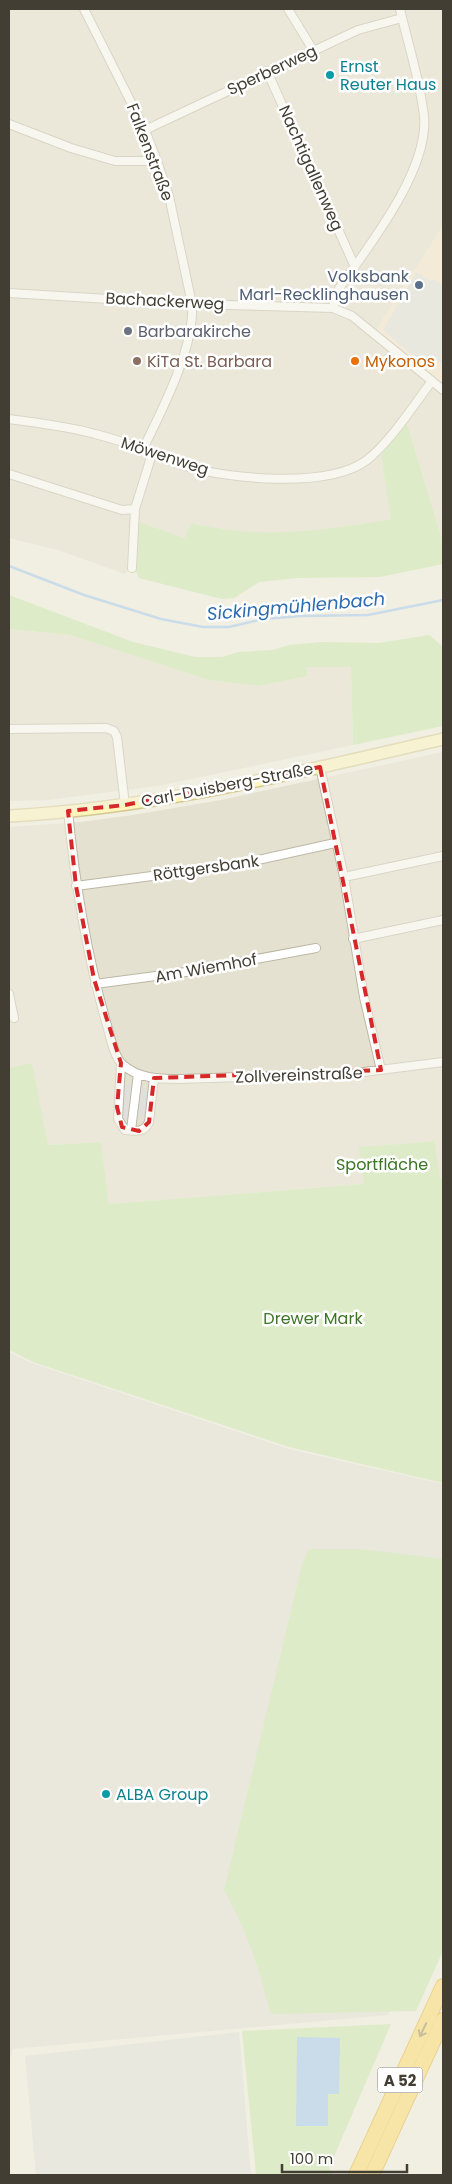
<svg xmlns="http://www.w3.org/2000/svg" width="452" height="2184" viewBox="0 0 452 2184" font-family="Poppins,sans-serif">
	<rect width="100%" height="100%" fill="#f1eee2"/>
	<path fill="#e5e1d0" d="M9,9H443V226L374,333L443,393V543L407,423L381,455L392,519L324,530L271,534L222,530L191,523L185,539L136,521L129,570L125,574L58,550L9,538Z
		M9,629L70,635L209,680L258,686L308,676L306,667H351L353,745L158,786L48,800L9,801Z
		M443,752V1178H440L433,1139L365,1184L109,1204L101,1142L48,1145L32,1064L9,1068V827L81,822L133,815L221,800Z"/>
	<path fill="#f5e7cc" d="M443,226V381H432L374,333Z"/>
	<path fill="#e3dfd7" d="M9,1352L32,1363L289,1449L443,1484V1885L388,2015L13,2049L9,2062Z"/>
	<path fill="#c5e7a9" d="M407,423L443,543V564L380,577L297,578L259,582L234,598L222,599L139,578L135,570L136,521L185,538L191,523C263,540 320,531 391,519L381,455Z
		M9,595L133,642L195,657H222L238,652L273,650L289,645L322,642L379,643L429,635L441,645H443V726L353,745L351,667H306L308,676L258,686L209,680L70,635L9,629Z
		M32,1063L48,1145L101,1142L109,1204L364,1184L359,1147L429,1142L434,1139L440,1178H443V1483L289,1447L33,1362L9,1350V1068Z
		M309,1549H360L443,1559V1951L416,2011L271,2014C258,1966 248,1933 224,1890L302,1565Z
		M391,2024L329,2168L334,2175H256L242,2031Z"/>
	<path fill="#e1dfdb" d="M416,272L431,281L433,279L443,284V363L423,358L420,362L383,330Z
		M134,1081L130,1116L125,1122L123,1119L124,1117L120,1112L121,1089Z
		M139,1082L149,1094L146,1118L142,1114L138,1121L135,1119Z
		M239,2032L251,2175H36L25,2056Z"/>
	<path fill="#9cc6f1" d="M297,2037L340,2038L339,2094H328V2126H296Z"/>
	<g fill="none" stroke-linecap="round" stroke-linejoin="round">
		<path stroke="#9cc6f1" stroke-width="2.5" d="M9,566L84,595L161,619L203,627H229L264,619L301,616L368,615L443,600"/>
		<defs>
			<path id="minor" d="M84,9L145,130L157,161L169,196L192,304C195,347 162,410 143,449
				M288,9L313,50
				M267,71L355,267
				M9,124L71,148L115,161H157
				M145,130L358,30L402,18
				M9,293L192,304L333,308L352,316L443,390
				M333,308L338,290C368,247 429,171 424,116C420,80 408,44 400,9
				M9,419C37,423 67,426 95,434C111,438 127,443 142,449C156,454 170,462 185,466C228,479 329,489 367,460C391,441 413,406 432,381
				M9,474L122,510L135,509
				M132,568L135,509L152,454
				M9,729L106,728L114,731L117,737L125,805
				M320,767L344,877L364,997L381,1070
				M68,811C75,883 86,952 106,1022C110,1034 113,1055 122,1064C138,1079 160,1079 180,1079L356,1073L443,1062
				M344,877L443,856
				M76,886L235,865L335,843
				M353,939L443,920
				M95,984L186,972L316,948
				M9,994L14,1018
				M121,1063L118,1119L125,1130C136,1131 144,1133 149,1122L154,1078
				M131,1130L138,1074"/>
			<path id="secondary" d="M9,816C156,808 300,772 443,739"/>
			<path id="motorway" d="M356,2175L443,1986
				M372,2175L443,2020"/>
		</defs>
		<use href="#minor" stroke="#bdb7a5" stroke-width="10"/>
		<use href="#secondary" stroke="#d3c890" stroke-width="14"/>
		<use href="#motorway" stroke="#dfaf2e" stroke-width="16"/>
		<use href="#minor" stroke="#fff" stroke-width="8"/>
		<use href="#secondary" stroke="#fff6be" stroke-width="11"/>
		<use href="#motorway" stroke="#ffd95f" stroke-width="14"/>
	</g>
	<defs><path id="oneway-shaft" d="M-6 0H5M1.5-3L5.5 0L1.5 3" fill="none" stroke-width="1.6" stroke-linecap="round" stroke-linejoin="round" transform="scale(1.25)"/></defs>
	<use stroke="#988447" href="#oneway-shaft" transform="translate(423 2030) rotate(115)"/>
	<path d="M0 0H452V2184H0ZM320,767L381,1070L154,1078L149,1122L139,1131L122,1127L117,1107L121,1063L94,979L76,886L68,811L125,805Z" fill="#f1eee2" fill-opacity=".55" fill-rule="evenodd"/>
	<path fill="none" stroke="#d62828" stroke-width="4" stroke-dasharray="10 6" stroke-linejoin="round" d="M320,767L381,1070L154,1078L149,1122L139,1131L122,1127L117,1107L121,1063L94,979L76,886L68,811L125,805Z"/>
	<g fill="#0f9aa8" stroke="#fff" stroke-width="2">
		<circle cx="330" cy="75" r="5"/>
		<circle cx="106" cy="1794" r="5"/>
	</g>
	<circle fill="#5c6f8a" stroke="#fff" stroke-width="2" cx="419" cy="285" r="5"/>
	<circle fill="#6b7280" stroke="#fff" stroke-width="2" cx="128" cy="331" r="5"/>
	<circle fill="#8d6e63" stroke="#fff" stroke-width="2" cx="137" cy="361" r="5"/>
	<circle fill="#e8710a" stroke="#fff" stroke-width="2" cx="355" cy="361" r="5"/>
	<g text-anchor="middle" dominant-baseline="central" stroke-width="5" stroke-linejoin="round" paint-order="stroke">
		<rect fill="#fff" stroke="#7b7870" stroke-width="1" x="377.5" y="2067.5" width="45" height="25" rx="4"/>
		<g font-size="15" font-weight="bold" fill="#433e33">
			<text x="400" y="2080">A 52</text>
		</g>
		<g font-size="16" fill="#0d838f" stroke="#fff" text-anchor="start">
			<text x="340" y="66">Ernst<tspan x="340" dy="18">Reuter Haus</tspan></text>
			<text x="116" y="1794">ALBA Group</text>
		</g>
		<g font-size="16" fill="#433e33" stroke="#fff">
			<text transform="translate(272 70) rotate(-25)">Sperberweg</text>
			<text transform="translate(150 152) rotate(69)">Falkenstraße</text>
			<text transform="translate(311 168) rotate(66)">Nachtigallenweg</text>
			<text transform="translate(165 301) rotate(3)">Bachackerweg</text>
			<text transform="translate(165 456) rotate(18)">Möwenweg</text>
			<text transform="translate(227 785) rotate(-11)">Carl-Duisberg-Straße</text>
			<text transform="translate(206 868) rotate(-8)">Röttgersbank</text>
			<text transform="translate(206 968) rotate(-10)">Am Wiemhof</text>
			<text transform="translate(299 1075) rotate(-2)">Zollvereinstraße</text>
		</g>
		<g font-size="16" fill="#4e5e75" stroke="#fff" text-anchor="end">
			<text x="409" y="276">Volksbank<tspan x="409" dy="18">Marl-Recklinghausen</tspan></text>
		</g>
		<g font-size="16" fill="#5b616d" stroke="#fff" text-anchor="start">
			<text x="138" y="331">Barbarakirche</text>
		</g>
		<g font-size="16" fill="#785e54" stroke="#fff" text-anchor="start">
			<text x="147" y="361">KiTa St. Barbara</text>
		</g>
		<g font-size="16" fill="#c56008" stroke="#fff" text-anchor="start">
			<text x="365" y="361">Mykonos</text>
		</g>
		<g font-size="16" fill="#3c7526" stroke="#fff">
			<text x="382" y="1164">Sportfläche</text>
			<text x="313" y="1318">Drewer Mark</text>
		</g>
		<g font-size="18" font-style="italic" fill="#2b6baf" stroke="#fff">
			<text transform="translate(296 606) rotate(-5)">Sickingmühlenbach</text>
		</g>
	</g>
	<rect width="452" height="2184" fill="none" stroke="#433e33" stroke-width="20"/>
	<path d="M282 2164v8h125v-8" fill="none" stroke="#433e33" stroke-width="2.5"/>
	<text x="290" y="2164" font-size="15" fill="#433e33" stroke="#ffffff" stroke-width="4" paint-order="stroke">100 m</text>
</svg>
